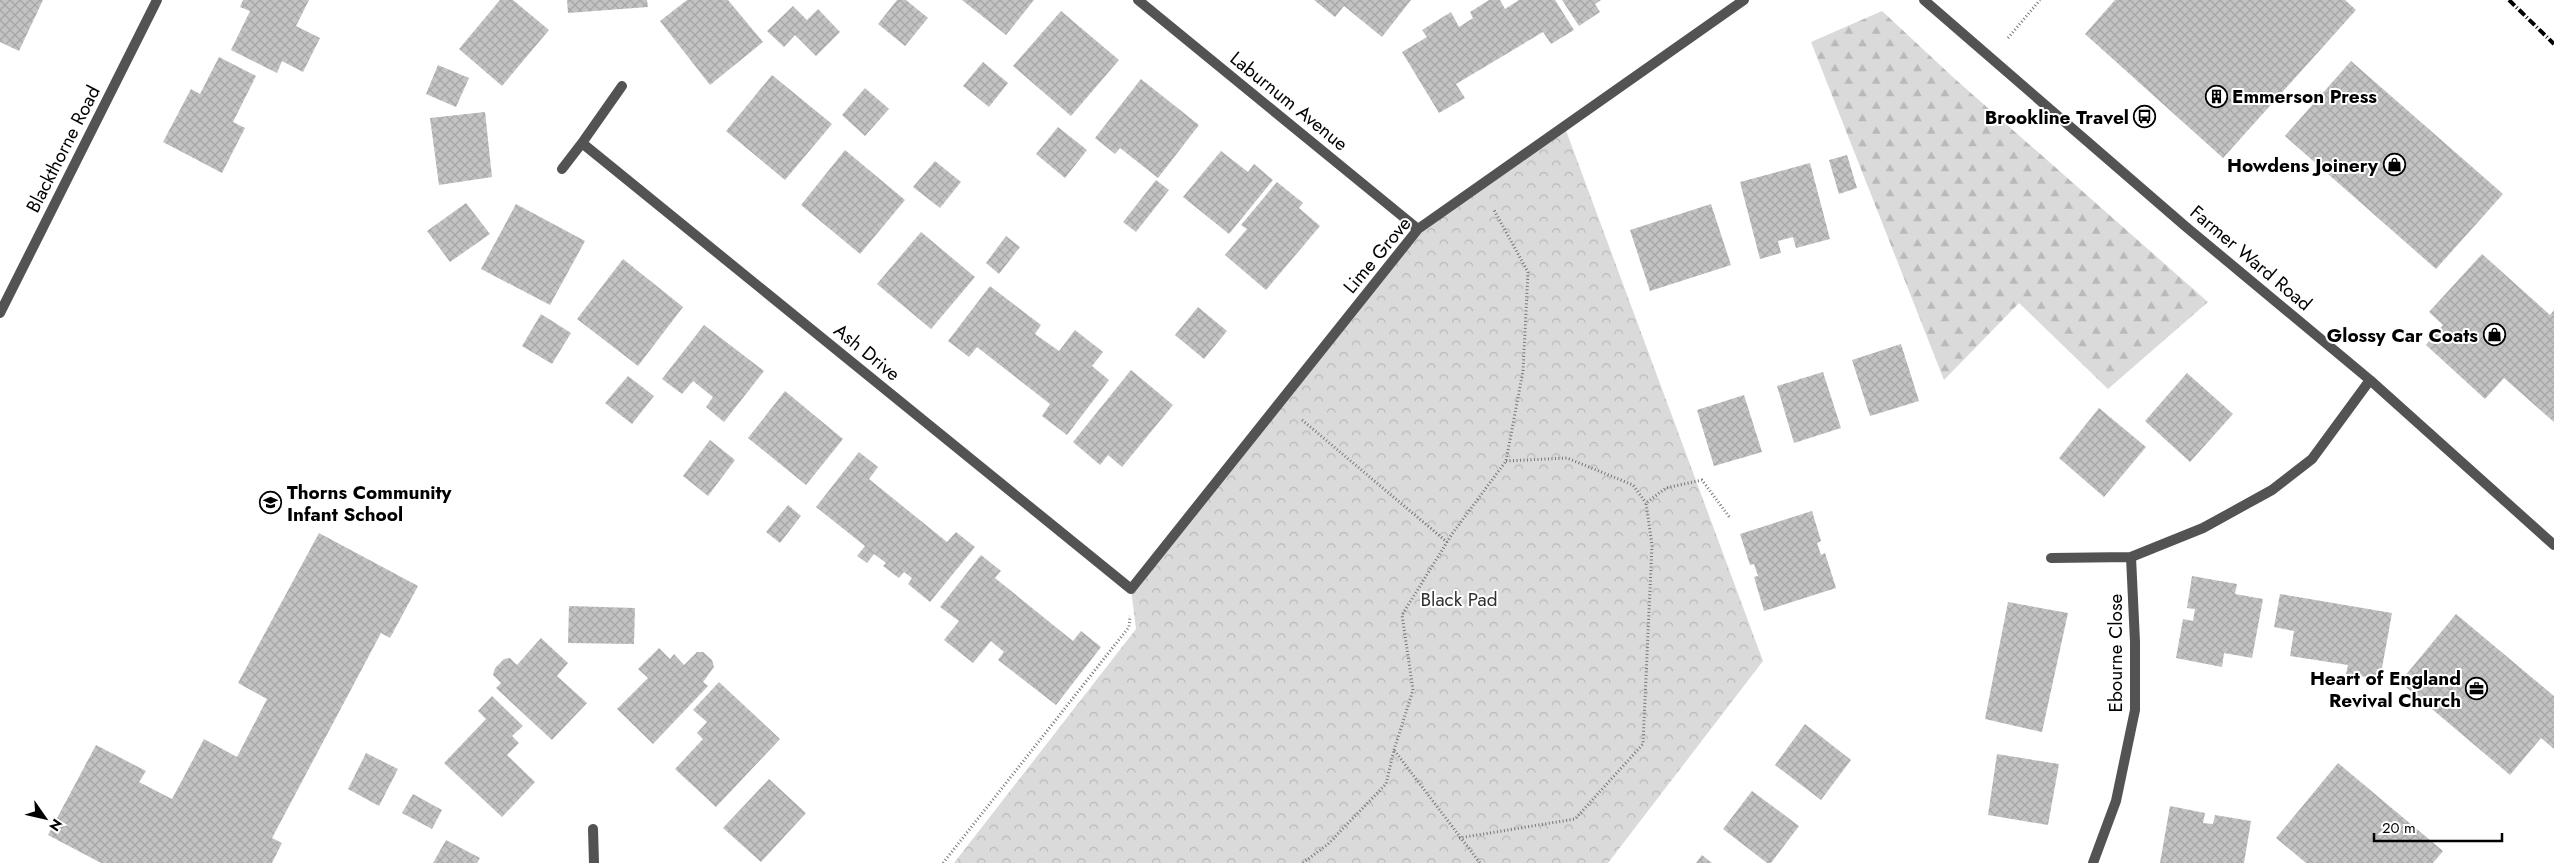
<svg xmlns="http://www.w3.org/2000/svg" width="2554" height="863" viewBox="0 0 2554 863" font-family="Jost,sans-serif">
	<defs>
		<pattern id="forest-firs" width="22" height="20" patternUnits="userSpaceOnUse" patternTransform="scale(1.25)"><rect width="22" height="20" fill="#dadada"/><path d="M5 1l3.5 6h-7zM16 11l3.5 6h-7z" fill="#b9b9b9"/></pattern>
		<pattern id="park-crowns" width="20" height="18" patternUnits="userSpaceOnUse" patternTransform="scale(1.25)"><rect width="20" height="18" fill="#dadada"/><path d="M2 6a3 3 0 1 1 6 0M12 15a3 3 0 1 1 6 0" fill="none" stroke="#b9b9b9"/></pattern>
		<pattern id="building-cross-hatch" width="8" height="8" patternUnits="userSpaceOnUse" patternTransform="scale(1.25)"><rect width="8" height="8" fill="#c3c3c3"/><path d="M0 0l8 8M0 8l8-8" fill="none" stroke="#a6a6a6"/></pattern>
	</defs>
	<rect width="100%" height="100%" fill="#fff"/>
	<path fill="url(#forest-firs)" d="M1882,11L1955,79L2208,302L2108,389L2019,303L1944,380L1811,42Z"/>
	<path fill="url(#park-crowns)" d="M1564,125L1763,661L1608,863H954L1136,629L1131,589L1418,229Z"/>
	<path fill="url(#building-cross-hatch)" d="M0,0H43L19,51L0,42Z
		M243,0H309L296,26L320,38L303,72L282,61L277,73L231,50L250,11L240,7Z
		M500,0H513L549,30L502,86L459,49Z
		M567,0H647L648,7L568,13Z
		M687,0H728L763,42L710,85L660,21Z
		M897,0H906L928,18L905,46L878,24Z
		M962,0H1034L1006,35Z
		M1314,0H1411L1382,37L1344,6L1335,17Z
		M1489,0H1500L1505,9L1519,0H1555L1574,30L1551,44L1543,32L1456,84L1465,98L1439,113L1402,52L1427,37L1422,30L1451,12L1459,27L1473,18L1470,12Z
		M1562,0H1601L1595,4L1600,12L1579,26Z
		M2115,0H2345L2356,10L2223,158L2085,34Z
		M793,6L807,20L818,9L840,32L816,56L795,35L784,47L767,31Z
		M1061,11L1119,60L1071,116L1013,66Z
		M219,57L256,76L233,122L245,128L222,173L163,142L191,89L200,94Z
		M2351,61L2503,194L2436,269L2285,136Z
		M983,62L1008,83L989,107L963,86Z
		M438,65L469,78L456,107L426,94Z
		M772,75L832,124L785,180L726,131Z
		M1141,79L1199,125L1158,178L1120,148L1115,154L1095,138Z
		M865,88L889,109L865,136L842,115Z
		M485,112L492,177L439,185L430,118Z
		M1058,127L1087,150L1065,178L1036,154Z
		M845,150L905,200L860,254L801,205Z
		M1221,151L1248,172L1254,164L1273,180L1229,234L1183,197Z
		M1847,155L1857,188L1839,194L1829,160Z
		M935,161L961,182L940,208L913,187Z
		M1810,163L1830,239L1796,248L1793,237L1778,241L1781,253L1760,259L1740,182Z
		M1156,180L1169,190L1136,232L1123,222Z
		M1277,182L1303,203L1299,208L1320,226L1266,290L1225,255L1247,229L1241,225Z
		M466,203L490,234L450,262L427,231Z
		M516,204L585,241L550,305L481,269Z
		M1711,204L1731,265L1650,291L1630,230Z
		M921,232L975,277L931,329L877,284Z
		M1006,236L1020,247L999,274L986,263Z
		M2482,254L2550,315L2554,310V422L2504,378L2485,399L2426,345L2443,325L2429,312Z
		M623,259L683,307L638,366L577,319Z
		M990,286L1041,325L1035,334L1059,351L1075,330L1103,352L1092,366L1109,380L1067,435L1042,416L1050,404L977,347L969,357L948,341Z
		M1198,307L1227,331L1204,359L1175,335Z
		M541,314L571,333L552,364L522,346Z
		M704,325L764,371L724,422L706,407L713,397L693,381L682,394L662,379Z
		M1901,344L1919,401L1870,416L1852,360Z
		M1131,370L1173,405L1122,467L1108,455L1100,465L1073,442Z
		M1823,372L1841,428L1794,443L1777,386Z
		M2187,373L2233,414L2190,462L2145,421Z
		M628,376L654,396L632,424L605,403Z
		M785,391L843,439L806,485L748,438Z
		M1744,395L1762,452L1714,466L1697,410Z
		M2099,408L2146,447L2104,497L2059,458Z
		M710,440L735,460L708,496L683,476Z
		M859,452L878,467L869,479L947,542L956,532L975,547L930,602L908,584L912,578L904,572L899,578L883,566L886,563L874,554L867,563L857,556L865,546L816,507Z
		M788,505L801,516L780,543L766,532Z
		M1812,511L1821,541L1817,543L1821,555L1825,553L1836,588L1764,611L1754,577L1758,576L1754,564L1750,565L1740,534Z
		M319,533L418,586L390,638L381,633L272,838L282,843L272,863H101L48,835L96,745L146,771L139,782L172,799L204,739L237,757L267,699L238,683Z
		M981,555L1001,571L995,578L1073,641L1081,631L1101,647L1056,705L998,660L1004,652L991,641L973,663L944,640L959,621L940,607Z
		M2192,576L2237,584L2235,594L2263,599L2252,658L2224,653L2222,667L2176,658L2183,619L2193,621L2195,609L2187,608Z
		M2280,594L2392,613L2380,679L2346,674L2348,665L2290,656L2294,631L2274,627Z
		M2008,602L2068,613L2042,732L1985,719Z
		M569,606L635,608L634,644L568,643Z
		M2456,614L2554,696V749L2541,738L2510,775L2400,682Z
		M541,638L568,663L557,676L587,703L552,740L496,688L501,683L493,675L495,668L504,659L510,658L517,665Z
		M659,648L670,659L674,654L684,665L697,652H703L712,660L714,667L703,682L708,686L653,744L617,709L648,678L638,669Z
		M719,682L780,739L716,807L675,769L703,739L697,733L707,722L693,710Z
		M492,696L523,726L512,736L519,743L507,755L535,782L502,817L444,763L486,719L478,711Z
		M1805,724L1851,760L1821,800L1775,765Z
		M366,753L398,769L379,806L348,789Z
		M1997,754L2059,764L2048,825L1988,815Z
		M2338,763L2443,851L2433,863H2306L2276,838Z
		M769,779L806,813L761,862L723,828Z
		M1752,791L1799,826L1771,863H1767L1723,829Z
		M413,794L442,810L432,829L402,813Z
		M2170,806L2205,813L2203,823L2213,824L2215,815L2251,821L2244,863H2160Z
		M446,840L480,858L477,863H433Z
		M1702,855L1712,863H1696Z"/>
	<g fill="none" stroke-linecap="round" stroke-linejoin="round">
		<path stroke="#757575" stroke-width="3" stroke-dasharray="1 2.5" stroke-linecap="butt" d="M2008,38L2040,0
			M1302,420L1447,542
			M1506,461L1567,458L1633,485L1646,503
			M1394,750L1413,690L1402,615L1452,534L1506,461L1523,371L1528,272L1494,210
			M1459,838L1575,819L1643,744L1652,545L1646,503L1666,488L1702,480L1730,518
			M943,863L1129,627L1130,616
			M1303,863L1328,844L1386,784L1394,750L1480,863"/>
		<path stroke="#535353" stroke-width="10" d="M593,829L594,863"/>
		<path stroke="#535353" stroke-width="10" d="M1138,0L1418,229
			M1924,0L2185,226L2370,380L2554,545
			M622,86L582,143L1131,589L1418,229L1744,0
			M562,169L582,143
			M0,313L157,0
			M2051,558L2131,557
			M2093,863L2116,801L2135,710V642L2131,557L2203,528L2272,490L2312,459L2370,380"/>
		<path stroke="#000" stroke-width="4" stroke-dasharray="8 2.5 1 2.5" stroke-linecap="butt" d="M2509,0L2554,44"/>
	</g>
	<defs>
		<symbol id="building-ring" viewBox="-11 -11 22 22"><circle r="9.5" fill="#fff" stroke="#000" stroke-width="1.5"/><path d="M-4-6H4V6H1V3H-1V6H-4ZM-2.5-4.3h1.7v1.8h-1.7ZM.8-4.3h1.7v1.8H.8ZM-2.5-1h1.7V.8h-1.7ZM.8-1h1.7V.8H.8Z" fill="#000"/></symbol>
		<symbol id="bus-ring" viewBox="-11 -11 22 22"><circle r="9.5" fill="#fff" stroke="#000" stroke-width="1.5"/><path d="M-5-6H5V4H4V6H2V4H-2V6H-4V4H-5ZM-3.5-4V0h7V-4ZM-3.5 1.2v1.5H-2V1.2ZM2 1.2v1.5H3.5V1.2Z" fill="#000"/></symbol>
		<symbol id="shop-ring" viewBox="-11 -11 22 22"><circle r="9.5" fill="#fff" stroke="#000" stroke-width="1.5"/><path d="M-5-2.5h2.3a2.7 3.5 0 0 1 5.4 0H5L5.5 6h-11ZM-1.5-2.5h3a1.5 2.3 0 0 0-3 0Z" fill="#000"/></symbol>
		<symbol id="school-ring" viewBox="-11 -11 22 22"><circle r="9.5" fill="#fff" stroke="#000" stroke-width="1.5"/><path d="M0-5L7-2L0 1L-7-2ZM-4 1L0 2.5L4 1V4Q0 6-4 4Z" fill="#000"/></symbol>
		<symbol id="office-ring" viewBox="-11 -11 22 22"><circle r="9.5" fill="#fff" stroke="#000" stroke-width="1.5"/><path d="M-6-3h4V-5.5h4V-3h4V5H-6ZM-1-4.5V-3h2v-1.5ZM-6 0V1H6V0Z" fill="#000"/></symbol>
	</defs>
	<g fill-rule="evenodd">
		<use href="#building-ring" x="2204" y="84" width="25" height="25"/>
		<use href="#bus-ring" x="2132" y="104" width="25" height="25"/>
		<use href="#shop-ring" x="2382" y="152" width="25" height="25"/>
		<use href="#shop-ring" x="2482" y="322" width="25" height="25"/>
		<use href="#school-ring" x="258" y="490" width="25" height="25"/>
		<use href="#office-ring" x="2464" y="676" width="25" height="25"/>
	</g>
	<g text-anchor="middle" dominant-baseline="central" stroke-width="4" stroke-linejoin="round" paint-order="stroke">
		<g font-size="19" font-weight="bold" fill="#000" stroke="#fff" text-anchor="end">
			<text x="2232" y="96" text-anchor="start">Emmerson Press</text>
			<text x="2129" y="117">Brookline Travel</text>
			<text x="2378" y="165">Howdens Joinery</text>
			<text x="2478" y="335">Glossy Car Coats</text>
			<text x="287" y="492" text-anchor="start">Thorns Community<tspan x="287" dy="22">Infant School</tspan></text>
			<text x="2461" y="678">Heart of England<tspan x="2461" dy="22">Revival Church</tspan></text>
		</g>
		<g font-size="19" fill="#000" stroke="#fff">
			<text transform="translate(1289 101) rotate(39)">Laburnum Avenue</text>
			<text transform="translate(63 149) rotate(-63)">Blackthorne Road</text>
			<text transform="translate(1377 255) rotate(-50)">Lime Grove</text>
			<text transform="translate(2251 258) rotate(40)">Farmer Ward Road</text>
			<text transform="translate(867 352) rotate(39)">Ash Drive</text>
			<text transform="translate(2115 653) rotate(-90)">Ebourne Close</text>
		</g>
		<g font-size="19" fill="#313131" stroke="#fff">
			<text x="1459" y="599">Black Pad</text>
		</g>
	</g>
	<g transform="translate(45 818) rotate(124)" stroke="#ffffff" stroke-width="4" paint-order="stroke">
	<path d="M0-4L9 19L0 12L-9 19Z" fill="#000000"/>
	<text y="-8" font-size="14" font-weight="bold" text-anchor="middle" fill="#000000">N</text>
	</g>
	<path d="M2374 833v8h128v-8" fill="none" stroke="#000000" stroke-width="2.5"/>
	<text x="2382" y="833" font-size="15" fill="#000000" stroke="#ffffff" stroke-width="4" paint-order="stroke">20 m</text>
</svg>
